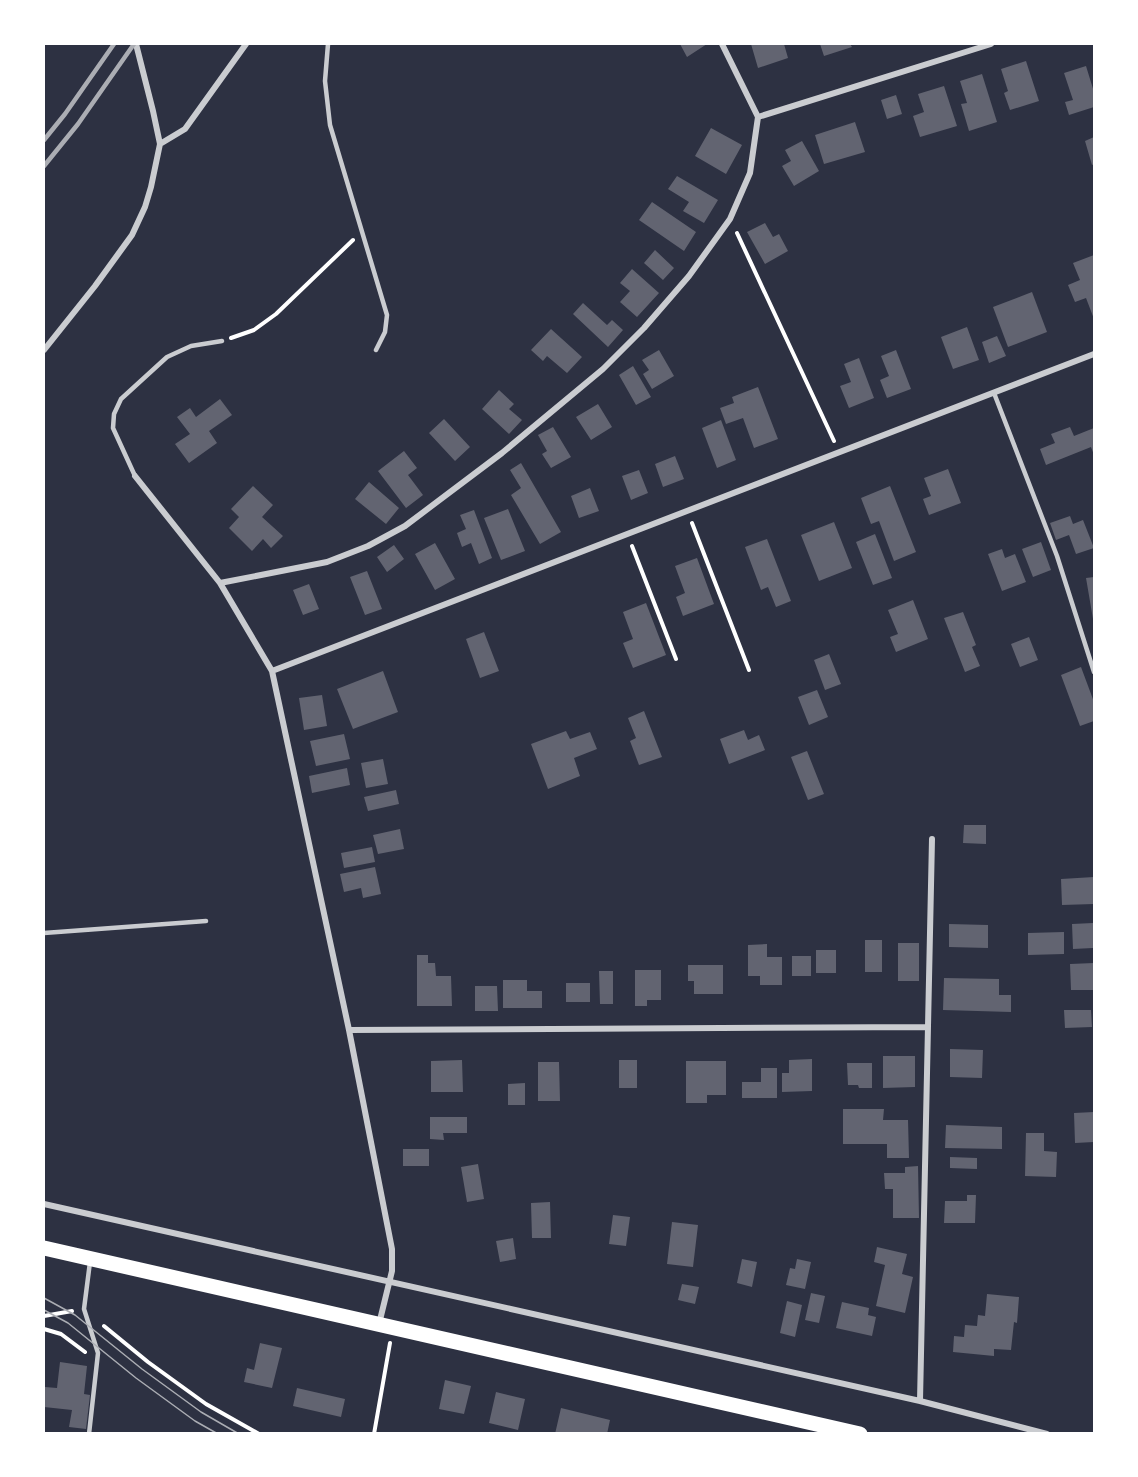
<svg xmlns="http://www.w3.org/2000/svg" width="1138" height="1477" viewBox="0 0 1138 1477" font-family="Rubik,sans-serif">
	<rect width="100%" height="100%" fill="#2d3142"/>
	<path fill="#626471" d="M680,44H707L687,57Z
		M751,44H784L788,58L758,68Z
		M820,44H850L852,47L824,56Z
		M1026,61L1039,101L1010,110L1004,93L1008,91L1001,69Z
		M1086,66L1094,92V107L1069,115L1065,102L1073,100L1064,73Z
		M982,74L997,122L969,131L961,104L967,103L960,81Z
		M944,86L957,126L920,137L913,116L924,112L918,94Z
		M896,95L902,114L887,119L881,100Z
		M855,122L865,152L824,164L815,135Z
		M711,128L742,145L726,174L695,156Z
		M1094,137V164L1092,165L1085,141Z
		M802,141L819,171L794,186L782,166L791,161L785,150Z
		M677,176L718,200L704,223L683,211L689,202L668,189Z
		M652,202L696,232L684,251L639,220Z
		M765,223L773,237L779,234L788,251L765,264L747,232Z
		M655,250L674,268L663,280L644,263Z
		M1094,255V319L1086,298L1075,302L1068,285L1080,280L1073,263Z
		M632,269L659,293L637,317L620,302L630,291L620,283Z
		M1032,292L1047,332L1008,347L993,307Z
		M583,303L607,325L612,320L623,330L608,347L573,314Z
		M967,327L979,360L953,369L941,337Z
		M551,329L582,357L567,373L547,356L543,361L531,350Z
		M997,336L1006,356L989,363L982,342Z
		M659,350L674,376L652,389L643,374L649,370L642,360Z
		M896,350L911,389L887,398L880,380L889,376L881,356Z
		M859,358L874,398L849,408L840,386L851,382L844,364Z
		M633,366L651,397L636,405L619,375Z
		M758,387L778,439L754,448L743,418L726,424L720,408L734,403L732,397Z
		M499,390L514,404L509,409L522,420L509,434L482,409Z
		M220,399L232,415L209,431L217,443L189,463L175,444L190,434L177,417L190,408L196,417Z
		M598,404L612,427L591,440L576,417Z
		M444,419L470,447L455,461L429,433Z
		M721,420L736,460L717,468L702,428Z
		M553,427L571,457L551,468L542,454L547,451L538,435Z
		M1070,427L1074,436L1094,428V455L1091,447L1046,465L1040,449L1055,443L1051,434Z
		M404,451L417,468L408,475L423,495L406,508L378,471Z
		M675,456L684,479L663,487L655,464Z
		M521,463L561,532L540,544L511,495L521,488L510,470Z
		M948,469L961,503L929,515L923,499L931,496L924,478Z
		M639,470L648,493L631,500L622,476Z
		M369,482L399,508L386,524L355,499Z
		M253,486L273,505L262,517L283,536L271,548L263,539L252,551L229,528L239,517L231,509Z
		M890,486L916,552L894,561L879,521L871,524L861,498Z
		M590,488L599,511L579,518L571,496Z
		M508,509L525,551L501,560L484,518Z
		M474,510L492,558L479,564L471,543L462,547L457,533L466,529L460,515Z
		M1070,516L1073,524L1083,520L1094,548L1076,554L1069,535L1056,540L1050,523Z
		M834,522L852,568L819,581L801,535Z
		M875,534L892,578L873,585L856,542Z
		M767,539L791,601L776,607L768,587L761,590L745,547Z
		M1041,542L1051,570L1033,577L1022,549Z
		M435,543L455,579L435,590L415,554Z
		M394,545L404,559L387,572L377,557Z
		M1002,549L1005,558L1015,554L1026,582L1002,591L988,554Z
		M697,558L714,604L683,616L676,597L685,593L675,566Z
		M367,571L382,609L365,615L350,577Z
		M1094,577V619H1093L1086,578Z
		M309,584L319,609L303,615L293,590Z
		M913,600L928,639L896,652L890,637L898,634L888,610Z
		M646,603L666,655L633,668L623,643L633,639L623,612Z
		M963,612L976,645L972,647L980,666L965,672L944,618Z
		M484,632L499,671L480,678L466,639Z
		M1029,637L1038,660L1020,667L1011,644Z
		M829,654L841,684L825,690L814,660Z
		M1081,667L1094,702V721L1080,726L1061,675Z
		M383,671L398,712L353,729L337,689Z
		M817,690L828,717L809,725L798,697Z
		M322,695L327,726L304,730L299,698Z
		M644,711L662,757L639,765L630,741L636,738L628,718Z
		M744,730L748,740L759,735L765,750L729,764L720,739Z
		M566,731L570,739L590,732L597,749L574,758L580,776L548,789L531,744Z
		M344,734L350,759L316,766L310,741Z
		M807,751L824,794L808,800L791,757Z
		M383,759L388,784L366,788L361,763Z
		M347,768L350,785L312,793L309,776Z
		M396,790L399,804L368,811L364,797Z
		M964,825H986V844L963,843Z
		M400,829L404,849L378,854L373,835Z
		M372,847L375,862L344,868L341,853Z
		M375,867L381,894L363,898L361,888L344,892L340,874Z
		M1094,877V904L1062,905L1061,879Z
		M1093,923V948L1073,949L1072,924Z
		M949,924L988,925V948L949,947Z
		M1064,932V954L1028,955V933Z
		M865,940H882V972H865Z
		M898,943H919V981H898Z
		M767,944V957H782V985H760V976H748V945Z
		M816,950H836V973H816Z
		M417,955H428V963H435L436,976H451L452,1006H417Z
		M792,956H811V976H792Z
		M1094,963V990H1071L1070,964Z
		M688,965H723V994H694V981H688Z
		M635,970H661V1000H647V1006H635Z
		M599,971H613V1004H600Z
		M944,978L999,979V995H1011V1012L943,1010Z
		M503,980H527V991H542V1008H503Z
		M566,983H590V1002H566Z
		M475,986H497L498,1011H475Z
		M1064,1010H1091L1092,1027L1065,1028Z
		M950,1049L983,1050L982,1078L950,1077Z
		M883,1056H915V1087L883,1088Z
		M812,1059V1091L782,1092V1073H789V1060Z
		M462,1060L463,1092H431V1061Z
		M619,1060H637V1088H619Z
		M686,1061H726V1095H707V1103H686Z
		M538,1062H559L560,1101H538Z
		M847,1063H872V1088H859L858,1085H848Z
		M761,1068H777V1098H742V1082H761Z
		M525,1083V1105H508V1084Z
		M843,1109H884L883,1120H908L909,1158H887V1144H843Z
		M1094,1112V1142L1075,1143L1074,1113Z
		M430,1117H467V1133H443L444,1140L430,1139Z
		M946,1125L1002,1127V1149L945,1148Z
		M1026,1133H1044V1151L1057,1152L1056,1177L1025,1176Z
		M403,1149H429V1166H403Z
		M950,1157L977,1158V1169L950,1168Z
		M478,1164L484,1199L467,1202L461,1167Z
		M918,1166L919,1218H893V1189H885L884,1173H905V1167Z
		M967,1195H976L975,1223H944L945,1201H967Z
		M550,1202L551,1238H532L531,1203Z
		M613,1215L630,1217L626,1246L609,1244Z
		M672,1222L698,1225L693,1267L667,1264Z
		M513,1238L516,1259L500,1262L496,1241Z
		M877,1247L907,1254L902,1274L913,1277L905,1313L876,1306L885,1265L874,1262Z
		M742,1259L757,1262L752,1287L737,1283Z
		M797,1259L811,1262L805,1289L786,1285L790,1268L795,1269Z
		M682,1284L699,1287L695,1304L678,1300Z
		M811,1293L825,1296L819,1323L805,1320Z
		M987,1294L1019,1297L1017,1323L1014,1322L1011,1350L994,1349V1356L953,1352L954,1336L964,1337L965,1325L977,1326L978,1315L985,1316Z
		M787,1301L802,1305L795,1337L780,1333Z
		M842,1302L869,1308L868,1315L876,1317L872,1336L836,1328Z
		M260,1343L282,1348L272,1388L244,1382L247,1368L254,1370Z
		M60,1362L87,1366L84,1394L90,1395L86,1429L69,1427L72,1410L44,1407L45,1387L57,1388Z
		M445,1380L471,1386L464,1414L439,1409Z
		M297,1388L345,1399L341,1417L293,1406Z
		M496,1392L525,1399L518,1430L489,1423Z
		M561,1408L610,1420L607,1434H555Z"/>
	<g fill="none" stroke-linecap="round" stroke-linejoin="round">
		<path stroke="#fff" stroke-width="4" d="M737,233L834,441
			M231,338L254,330L276,314L353,240
			M692,523L749,670
			M632,546L676,659
			M44,1316L72,1311
			M104,1326L148,1362L206,1404L259,1434
			M44,1329L61,1334L85,1352
			M374,1434L390,1343"/>
		<path stroke="#caccd0" stroke-width="4.5" d="M328,44L325,81L330,125L387,315L385,332L376,350
			M994,393L1057,556L1094,672
			M135,476L113,428L114,414L121,399L167,357L191,346L222,341
			M44,933L206,921
			M89,1434L98,1353L84,1309L90,1262"/>
		<path stroke="#caccd0" stroke-width="6" d="M758,117L991,44
			M160,144L185,129L246,44
			M44,350L95,286L132,235L145,207L151,187L160,144L153,111L136,44
			M135,476L220,583L272,671L349,1030L392,1249V1271L379,1324
			M220,583L327,562L368,546L405,526L502,453L603,369L644,328L689,276L730,219L750,173L758,117L722,44
			M272,671L1094,354
			M349,1030L928,1027
			M44,1204L920,1401L1047,1434
			M920,1401L932,839"/>
		<path stroke="#fff" stroke-width="15" d="M44,1248L860,1434"/>
		<path stroke="#abadb3" stroke-width="1.5" d="M44,1298L75,1315L142,1369L201,1412L239,1434
			M44,1310L68,1323L136,1378L195,1421L218,1434"/>
		<path stroke="#abadb3" stroke-width="4.5" d="M44,140L65,114L114,44
			M44,166L78,124L134,44"/>
	</g>
	<rect width="1138" height="1477" fill="none" stroke="#ffffff" stroke-width="90"/>
</svg>
